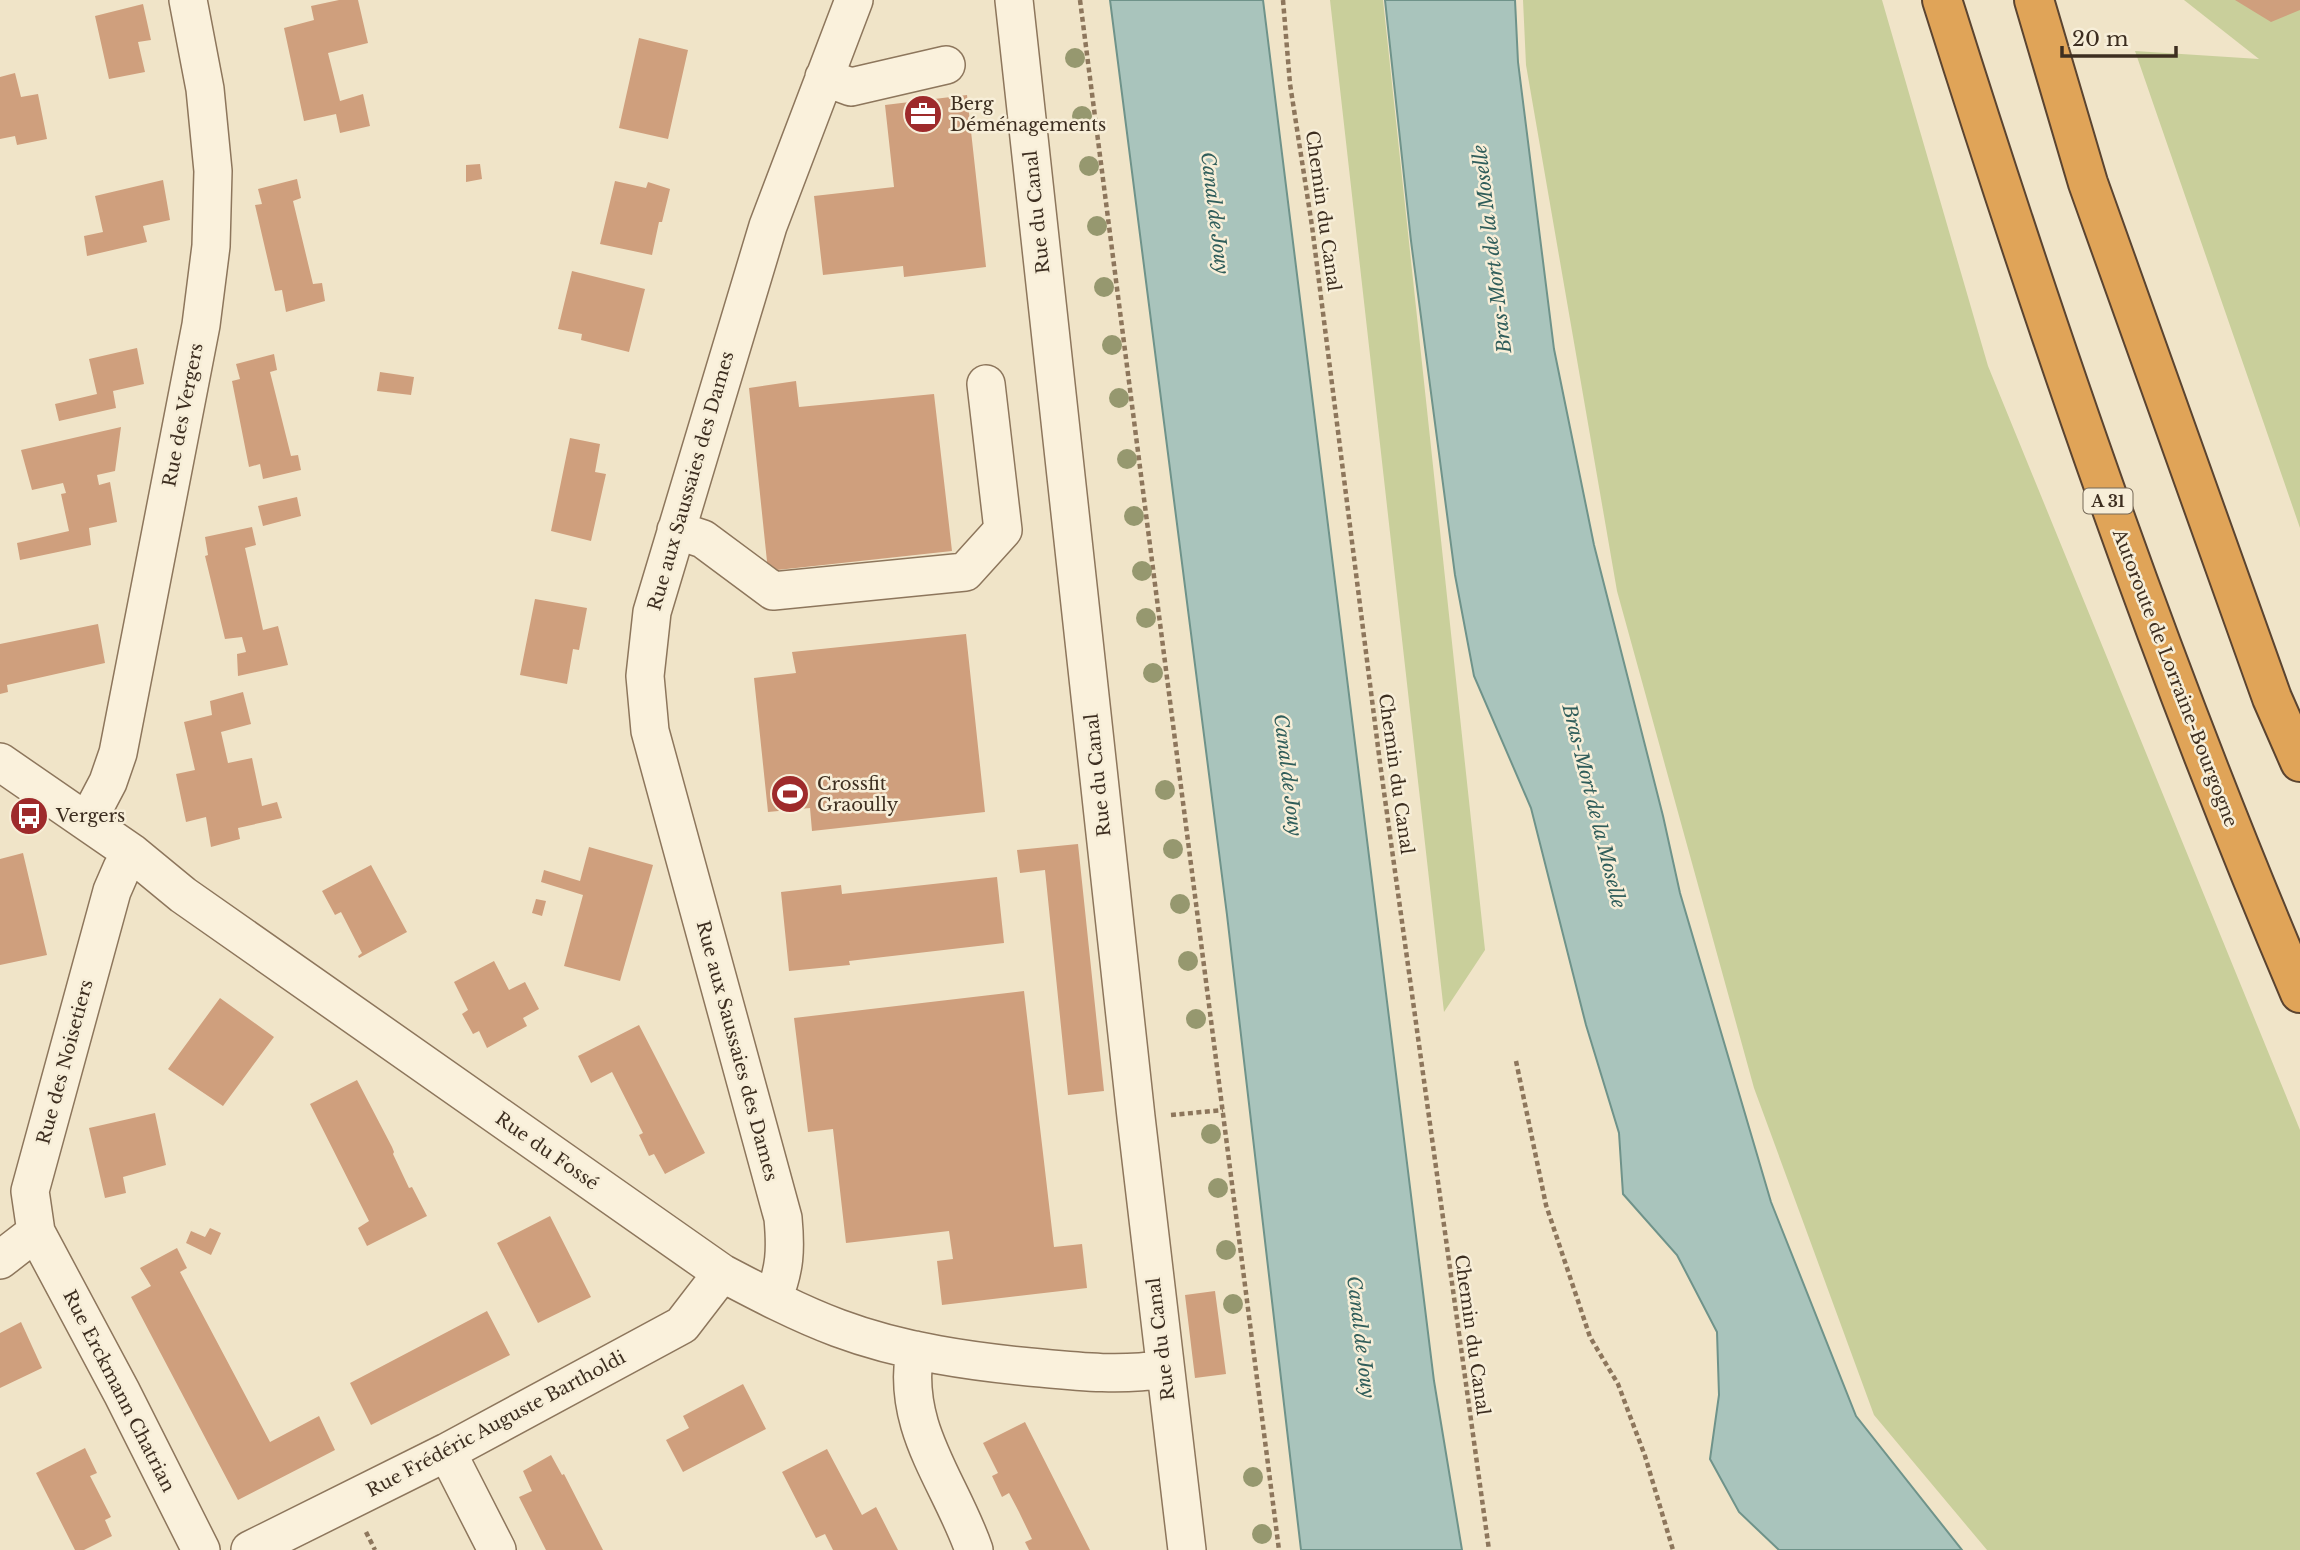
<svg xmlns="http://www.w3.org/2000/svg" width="2300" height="1550" viewBox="0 0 2300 1550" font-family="'Libre Baskerville',serif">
	<rect width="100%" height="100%" fill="#f0e4c8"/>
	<path fill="#c9cf9b" d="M1330,0H1383L1485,950L1444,1012Z
		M1523,0H1882L1988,366L2300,1130V1550H1987L1874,1415L1754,1088L1617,591L1526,65Z
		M2184,0H2300V528L2135,51L2259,59Z"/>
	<path fill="#a9c4bc" stroke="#6f938a" stroke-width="2" d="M1110,0H1263L1434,1381L1462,1550H1301L1227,915Z
		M1385,0H1515L1518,62L1554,349L1594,545L1663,816L1680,893L1771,1202L1856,1416L1962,1550H1779L1739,1512L1710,1459L1719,1395L1717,1332L1677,1255L1623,1194L1619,1133L1586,1025L1531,808L1474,676L1455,575L1411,241Z"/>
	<path fill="#cf9f7d" d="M339,0H358L368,43L328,53L340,101L363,94L370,126L340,133L336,114L304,121L284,28L314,20L311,6Z
		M2235,0H2300V10L2271,22Z
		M143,4L151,40L138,42L145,72L109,79L95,16Z
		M639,38L688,50L668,139L619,128Z
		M15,73L21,97L38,94L47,139L17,145L15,136L0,139V77Z
		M967,95L986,267L904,277L903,266L823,275L814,196L894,187L885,105Z
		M480,164L482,179L466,182V165Z
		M297,179L301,198L293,201L313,284L322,283L325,301L286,312L282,290L275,291L255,205L262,204L258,189Z
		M163,180L170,220L143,226L147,242L87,256L84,236L103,232L95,196Z
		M615,181L646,188L648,182L670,189L662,222H659L652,255L600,244Z
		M572,271L645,289L629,352L581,340L582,334L558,329Z
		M137,348L144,384L113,391L116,408L59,421L55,404L97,394L89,359Z
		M274,354L277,370L270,372L291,456L298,455L301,470L263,479L260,464L249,467L232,381L240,379L236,364Z
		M380,372L414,377L411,395L377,391Z
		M796,381L799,407L934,394L952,551L768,571L749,388Z
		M121,427L115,471L97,475L99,485L110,482L117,522L89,528L91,545L20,560L17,543L69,531L61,494L66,493L63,483L32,490L21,450Z
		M570,438L600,444L595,472L606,474L591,541L551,531Z
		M297,497L301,516L263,526L258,506Z
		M252,527L256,545L245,548L263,630L278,626L288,665L238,676L237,654L246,652L242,637L225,639L205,556L208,555L205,537Z
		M535,599L587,608L579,650L573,649L567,684L520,675Z
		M98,624L105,663L7,685L8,692L0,694V644Z
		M966,634L985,812L812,831L810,808L768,812L754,678L796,673L792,652Z
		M243,692L251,724L221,732L228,763L252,758L262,806L277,802L282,818L238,828L240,839L211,847L206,817L186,822L176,774L195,770L184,722L212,715L210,701Z
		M1078,844L1104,1091L1068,1095L1045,870L1020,873L1017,850Z
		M589,847L653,865L620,981L564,966L583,895L541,882L544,870L580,881Z
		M23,853L47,955L0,965V859Z
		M371,865L407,932L359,958L358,956L362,953L341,912L335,915L322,891Z
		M997,877L1004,943L849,961L850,965L789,971L781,892L841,885L842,894Z
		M536,899L546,901L542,916L532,913Z
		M494,961L509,990L525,982L539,1009L523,1018L527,1026L487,1048L479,1031L473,1034L462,1014L468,1010L454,982Z
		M1024,991L1054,1247L1082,1244L1087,1288L942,1305L937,1261L953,1259L949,1231L846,1243L833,1129L808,1132L794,1018Z
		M220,998L274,1037L223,1106L168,1069Z
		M639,1025L705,1153L665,1174L654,1154L649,1156L639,1135L643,1133L612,1072L591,1083L578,1056Z
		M357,1080L392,1147L394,1152L393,1154L409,1188L412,1187L427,1216L367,1246L358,1228L369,1221L310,1104Z
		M155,1113L166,1165L123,1177L126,1193L105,1198L89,1128Z
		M550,1216L591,1297L538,1323L497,1243Z
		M210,1228L221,1233L211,1255L186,1243L191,1231L205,1237Z
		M177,1248L187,1268L180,1272L270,1442L319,1416L335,1450L238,1500L131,1297L151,1286L140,1268Z
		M1215,1291L1226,1374L1195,1378L1185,1295Z
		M487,1311L510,1355L371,1425L350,1383Z
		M21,1322L42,1368L0,1388V1333Z
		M743,1384L766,1429L683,1472L666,1440L689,1428L683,1416Z
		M1025,1422L1063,1497L1090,1550H1029L1025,1542L1032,1539L1019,1512L1009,1493L1002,1497L992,1476L998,1473L983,1443Z
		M85,1448L97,1473L90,1476L111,1517L105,1520L112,1536L84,1550H75L36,1473Z
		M827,1449L862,1515L876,1507L898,1550H833L825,1534L816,1538L782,1472Z
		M551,1455L562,1475L564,1474L603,1550H546L519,1497L532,1491L523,1471Z"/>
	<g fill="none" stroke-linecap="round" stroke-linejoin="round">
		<defs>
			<path id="minor" d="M1014,0L1136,1117L1187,1550
				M824,77L851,87L946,65
				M676,530L703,539L773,591L965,572L1003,530L986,384
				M0,762L132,853L183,895L722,1273C760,1293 798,1313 838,1328C902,1352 973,1362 1041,1368C1082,1372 1123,1376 1164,1369
				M87,822L108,782L118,753L201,325L211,246L213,171L205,89L188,0
				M132,853L122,868L112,891L30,1191L36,1232L122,1393L201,1550
				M0,1260L36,1232
				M773,1299C785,1269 786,1250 783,1218L650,731L645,676L652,612L768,226L854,0
				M915,1350C901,1428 950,1481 974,1550
				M447,1452L497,1550
				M250,1550L447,1452L682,1325L722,1273"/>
			<path id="highway" d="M1942,0C2048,336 2162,669 2300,993
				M2034,0L2088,183L2272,698L2300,762"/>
		</defs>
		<use href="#minor" stroke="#8d765c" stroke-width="40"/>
		<use href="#highway" stroke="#5b4430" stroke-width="42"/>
		<path stroke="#8d765c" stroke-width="4.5" stroke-dasharray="5 3.5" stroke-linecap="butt" d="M1080,0L1279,1550
			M1283,0L1290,84L1312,226L1380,763L1489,1550
			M1516,1061L1546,1205L1590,1337L1618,1384L1645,1456L1673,1550
			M1171,1115L1223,1110
			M366,1532L375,1550"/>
		<use href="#minor" stroke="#faf1dc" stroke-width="37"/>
		<use href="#highway" stroke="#e0a458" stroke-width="38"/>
	</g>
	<g fill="#96986f">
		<circle cx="1075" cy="58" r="10"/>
		<circle cx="1082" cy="116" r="10"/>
		<circle cx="1089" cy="166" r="10"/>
		<circle cx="1097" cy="226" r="10"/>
		<circle cx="1104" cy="287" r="10"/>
		<circle cx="1112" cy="345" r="10"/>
		<circle cx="1119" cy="398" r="10"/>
		<circle cx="1127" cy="459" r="10"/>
		<circle cx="1134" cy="516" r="10"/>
		<circle cx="1142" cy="571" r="10"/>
		<circle cx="1146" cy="618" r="10"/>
		<circle cx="1153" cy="673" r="10"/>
		<circle cx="1165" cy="790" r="10"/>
		<circle cx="1173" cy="849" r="10"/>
		<circle cx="1180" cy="904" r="10"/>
		<circle cx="1188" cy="961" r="10"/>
		<circle cx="1196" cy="1019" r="10"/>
		<circle cx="1211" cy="1134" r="10"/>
		<circle cx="1218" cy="1188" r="10"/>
		<circle cx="1226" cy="1250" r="10"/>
		<circle cx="1233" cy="1304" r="10"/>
		<circle cx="1253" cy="1477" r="10"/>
		<circle cx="1262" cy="1534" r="10"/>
	</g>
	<defs>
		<symbol id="office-disc" viewBox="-11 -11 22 22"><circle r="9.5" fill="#9e2a2b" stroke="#f7eed8"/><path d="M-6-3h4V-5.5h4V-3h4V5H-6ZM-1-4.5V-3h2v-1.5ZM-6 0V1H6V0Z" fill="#fff"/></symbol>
		<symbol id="stadium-disc" viewBox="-11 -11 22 22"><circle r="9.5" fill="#9e2a2b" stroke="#f7eed8"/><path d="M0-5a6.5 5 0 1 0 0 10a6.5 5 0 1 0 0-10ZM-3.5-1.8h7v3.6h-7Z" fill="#fff"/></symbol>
		<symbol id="bus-disc" viewBox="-11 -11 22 22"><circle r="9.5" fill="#9e2a2b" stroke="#f7eed8"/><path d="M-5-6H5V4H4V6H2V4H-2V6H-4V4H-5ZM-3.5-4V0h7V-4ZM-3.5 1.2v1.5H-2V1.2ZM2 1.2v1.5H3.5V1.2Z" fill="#fff"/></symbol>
	</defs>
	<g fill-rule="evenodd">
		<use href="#office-disc" x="901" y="92" width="44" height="44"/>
		<use href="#stadium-disc" x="768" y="772" width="44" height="44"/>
		<use href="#bus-disc" x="7" y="794" width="44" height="44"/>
	</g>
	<g text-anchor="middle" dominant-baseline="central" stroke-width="5" stroke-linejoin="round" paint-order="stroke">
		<rect fill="#f7eed8" stroke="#756857" stroke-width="2" x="2083.5" y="488.5" width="49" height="25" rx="5"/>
		<g font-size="16" font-weight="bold" fill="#3d2e20">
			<text x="2108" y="501">A 31</text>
		</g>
		<g font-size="18" fill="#3d2e20" stroke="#f7eed8" text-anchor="start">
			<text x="950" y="104">Berg<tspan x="950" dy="21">Déménagements</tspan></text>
			<text x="817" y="784">Crossfit<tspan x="817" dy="21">Graoully</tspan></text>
			<text x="56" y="816">Vergers</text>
		</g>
		<g font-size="18" fill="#3d2e20" stroke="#f7eed8">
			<text transform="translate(1323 211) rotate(82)">Chemin du Canal</text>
			<text transform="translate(1037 212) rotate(-96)">Rue du Canal</text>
			<text transform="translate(183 415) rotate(-79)">Rue des Vergers</text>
			<text transform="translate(691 481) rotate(-74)">Rue aux Saussaies des Dames</text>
			<text transform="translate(2175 678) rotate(69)">Autoroute de Lorraine-Bourgogne</text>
			<text transform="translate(1396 774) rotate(82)">Chemin du Canal</text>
			<text transform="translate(1098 775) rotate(-96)">Rue du Canal</text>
			<text transform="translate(737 1051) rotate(75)">Rue aux Saussaies des Dames</text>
			<text transform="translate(65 1062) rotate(-75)">Rue des Noisetiers</text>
			<text transform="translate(547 1151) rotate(35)">Rue du Fossé</text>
			<text transform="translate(1472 1335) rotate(82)">Chemin du Canal</text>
			<text transform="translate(1161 1339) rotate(-97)">Rue du Canal</text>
			<text transform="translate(119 1391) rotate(63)">Rue Erckmann Chatrian</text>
			<text transform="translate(496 1424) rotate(-28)">Rue Frédéric Auguste Bartholdi</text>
		</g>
		<g font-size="19" font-style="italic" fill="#2f5d5a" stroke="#f7eed8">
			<text transform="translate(1215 213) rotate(83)">Canal de Jouy</text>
			<text transform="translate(1492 249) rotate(-97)">Bras-Mort de la Moselle</text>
			<text transform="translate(1288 775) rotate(83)">Canal de Jouy</text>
			<text transform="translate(1594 806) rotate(76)">Bras-Mort de la Moselle</text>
			<text transform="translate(1361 1337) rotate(83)">Canal de Jouy</text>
		</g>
	</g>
	<path d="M2062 46v10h114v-10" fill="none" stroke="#3d2e20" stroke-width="3.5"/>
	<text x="2072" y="46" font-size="21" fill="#3d2e20" stroke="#f7eed8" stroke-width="5" paint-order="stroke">20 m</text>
</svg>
